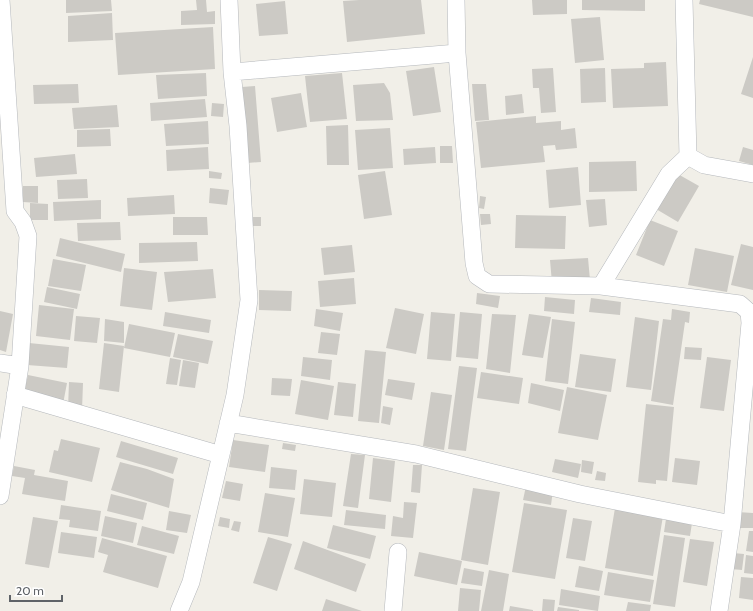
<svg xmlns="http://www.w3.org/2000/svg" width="753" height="611" viewBox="0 0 753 611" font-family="Cabin,sans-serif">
	<rect width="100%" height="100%" fill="#f1efe8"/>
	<path fill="#cccac5" d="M66,0H111L112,11L66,13Z
		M196,0H206L207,12L215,11V24L181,25V11L197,10Z
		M359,0H421L425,34L347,42L343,1Z
		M532,0H567V14L533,15Z
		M582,0H645V11L582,10Z
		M700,0H753V17L699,4Z
		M285,1L288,34L259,36L256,4Z
		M112,13L113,40L68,42V16Z
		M600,17L604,60L575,63L571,19Z
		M213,27L215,69L118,75L115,33Z
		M753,57V98L741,94Z
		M666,62L668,106L613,108L611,69L644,68V63Z
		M434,67L441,112L413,116L406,71Z
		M553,68L556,112L541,113L539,88H533L532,69Z
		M605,68L606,102L581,103L580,69Z
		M206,73L207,96L158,99L156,75Z
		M342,73L347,119L310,122L305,76Z
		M384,83L390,93L393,120L356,121L353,85Z
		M78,84L79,103L34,104L33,85Z
		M472,84H486L489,120L475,121Z
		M255,86L261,162L247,163L242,87Z
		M301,93L307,127L277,132L271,98Z
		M522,94L524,113L506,115L505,96Z
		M205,99L207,117L151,121L150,103Z
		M212,103L224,104L223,117L211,116Z
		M117,105L119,127L74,129L72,108Z
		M536,116V123L561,121V130L575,128L577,148L556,150L555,145L543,146L545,162L481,168L476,122Z
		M208,121L209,144L166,146L164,124Z
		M348,125L349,165H327L326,126Z
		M390,128L393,168L358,170L355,130Z
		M110,129L111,146L77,147V130Z
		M440,146H452L453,163H440Z
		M208,147L209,169L167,171L166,150Z
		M435,147L436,163L404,165L403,149Z
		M743,147L753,150V165L739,161Z
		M75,154L77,174L36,177L34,158Z
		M636,161L637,191L589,192V162Z
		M578,167L581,205L549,208L546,170Z
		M209,171L222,173L221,179L209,178Z
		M385,171L392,215L364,219L358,175Z
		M676,173L699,186L678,222L656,209Z
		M87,179L88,198L58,199L57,180Z
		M23,186H38V203L23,202Z
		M210,188L229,190L227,205L209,203Z
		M174,195L175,214L128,216L127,198Z
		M480,196L486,197L484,209L479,208Z
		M605,199L607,225L589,227L586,200Z
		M101,200V219L54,221L53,202Z
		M30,203L48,204V220H30Z
		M480,214H490L491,224L481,225Z
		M516,215L566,216L565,249L515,248Z
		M173,217H207L208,235H173Z
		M253,217H261V226H253Z
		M650,220L678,231L664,266L636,255Z
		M120,222L121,240L78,241L77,223Z
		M60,238L125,254L121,272L56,256Z
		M197,242L198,261L139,263V243Z
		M741,244L753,247V290L731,285Z
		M352,245L355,272L324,275L321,248Z
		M695,248L734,256L727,292L688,285Z
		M588,258L590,280L552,283L550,260Z
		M53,259L86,265L81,291L48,286Z
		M124,268L157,272L152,310L120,306Z
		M213,269L216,298L168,302L164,272Z
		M354,278L356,304L320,307L318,281Z
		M47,287L80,294L77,309L44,302Z
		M259,290L292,291L291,311L259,310Z
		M477,293L500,296L498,308L476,304Z
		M545,297L575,300L574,314L544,311Z
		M591,298L621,302L620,315L589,312Z
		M39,305L74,309L70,340L36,336Z
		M395,308L424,314L416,354L386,348Z
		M316,309L343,313L340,331L314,326Z
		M672,309L690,312L689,323L685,322L673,405L651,401L663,319L671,320Z
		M0,311L13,314L6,352L0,350Z
		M165,312L211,320L209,333L163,326Z
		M431,312L455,314L451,361L427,359Z
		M460,312L482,314L478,359L456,357Z
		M492,314L516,315L510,373L486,369Z
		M529,314L551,317L543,358L522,355Z
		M76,316L100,318L97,343L74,341Z
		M635,317L659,321L651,390L626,387Z
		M105,319L124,322V343L104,341Z
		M552,319L575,322L568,384L545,381Z
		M129,324L175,333L170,357L124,348Z
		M321,332L340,334L337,355L318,353Z
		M178,334L213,341L208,364L173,357Z
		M29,343L69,347L67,368L27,365Z
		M104,343L124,346L119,392L99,389Z
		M685,347L702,348L701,360L684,359Z
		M365,350L386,352L379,423L358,421Z
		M580,354L616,359L611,392L575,387Z
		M303,357L332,360L330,380L301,376Z
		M707,357L731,360L724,411L700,408Z
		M170,358L181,360L177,385L166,384Z
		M183,360L199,363L195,388L179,386Z
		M459,366L477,368L466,451L448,449Z
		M481,372L523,378L519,404L477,398Z
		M28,375L67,383L63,404L23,397Z
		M272,378L292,379L290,396L271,395Z
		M388,379L415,383L412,400L385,395Z
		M301,380L334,386L328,420L295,414Z
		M69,382L83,383L82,410L68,409Z
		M338,382L356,384L353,417L334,415Z
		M531,383L564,390L560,411L528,403Z
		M567,387L607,395L598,440L558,433Z
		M431,392L452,395L444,450L423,446Z
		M646,404L674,407L667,481L656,480V484L638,482Z
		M383,406L393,408L390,425L381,423Z
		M61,439L100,448L92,482L49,472L54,450L58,451Z
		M233,440L269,445L265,472L229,467Z
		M121,441L178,458L173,474L116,457Z
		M283,443L296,445L295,451L282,449Z
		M351,454L365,455L358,508L343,506Z
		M373,458L395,461L391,502L369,499Z
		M675,458L700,461L697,485L672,482Z
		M555,459L581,464L578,478L552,472Z
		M582,460L594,462L592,474L581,472Z
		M120,462L147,469L174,479L169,508L111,490Z
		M413,465H422L420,493L411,492Z
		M14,466L35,470L34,475L68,481L65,501L22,494L25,478L12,476Z
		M271,467L297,470L295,490L269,488Z
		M597,471L606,473L605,481L595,480Z
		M304,479L336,483L332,517L300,514Z
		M226,481L243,484L240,501L222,498Z
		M526,486L553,490L551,505L523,500Z
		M473,488L500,492L488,565L461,560Z
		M265,493L295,498L288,537L258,532Z
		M111,494L147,503L143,520L107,511Z
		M404,502L417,503L413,538L391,536L393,516L403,518Z
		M524,503L567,510L555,579L512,572Z
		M61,505L101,511L98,531L69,527L70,520L59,519Z
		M615,508L663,516L653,576L605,568Z
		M346,510L386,515L385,529L344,525Z
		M169,511L191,515L187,533L166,530Z
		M737,512L753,513V528H737Z
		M105,516L137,523L133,543L101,536Z
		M33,517L58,521L49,568L25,564Z
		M220,517L230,519L229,528L218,526Z
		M573,518L592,521L585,561L566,558Z
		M666,519L692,523L690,536L664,532Z
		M234,521L241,522L239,532L231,530Z
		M333,525L376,536L370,559L327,548Z
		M142,526L179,536L174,554L137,545Z
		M749,531H753V552L746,551Z
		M61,532L97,537L94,558L58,553Z
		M664,535L685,538L675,607L653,604Z
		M268,537L292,544L277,591L253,583Z
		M102,538L167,556L158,588L103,572L108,555L98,552Z
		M690,539L714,542L707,586L683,582Z
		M303,541L366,564L356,592L294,569Z
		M419,552L462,561L457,585L414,576Z
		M733,553L744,554L742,570L731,569Z
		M746,555L753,556V574L744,573Z
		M579,566L603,571L599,591L575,587Z
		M464,568L484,572L482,586L461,583Z
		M489,570L509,574L503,611H481Z
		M608,572L654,580L650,602L604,595Z
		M741,577L753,578V600L739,598Z
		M460,588L481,590L479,611H458Z
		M561,589L600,596L598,611L559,605Z
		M326,599L362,611H322Z
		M543,599L555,600L554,611H542Z
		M628,602L651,605L650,611H626Z
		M510,606L533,610V611H509Z
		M558,607L579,610V611H557Z"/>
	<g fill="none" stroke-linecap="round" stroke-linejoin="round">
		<defs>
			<path id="minor" d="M456,0L457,53L474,263L477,276L489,284L601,286L740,304L749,312L750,323L732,524L719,611
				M684,0L688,156L704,165L753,174
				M232,72L457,53
				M601,286L669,174L688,156
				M0,363L20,366
				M15,395L221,455
				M228,423L416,454L580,494L732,524
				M0,496L20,366L28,236L23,222L15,211L1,0
				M179,611L191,582L235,395L249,300L238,126L232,72L229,0
				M393,611L398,552"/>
		</defs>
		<use href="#minor" stroke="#b5b8bc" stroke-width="18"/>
		<use href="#minor" stroke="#fff" stroke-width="17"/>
	</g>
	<path d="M10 595v6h52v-6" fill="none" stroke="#5f6368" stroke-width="2"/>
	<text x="16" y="595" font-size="12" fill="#5f6368" stroke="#ffffff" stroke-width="3" paint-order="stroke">20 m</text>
</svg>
